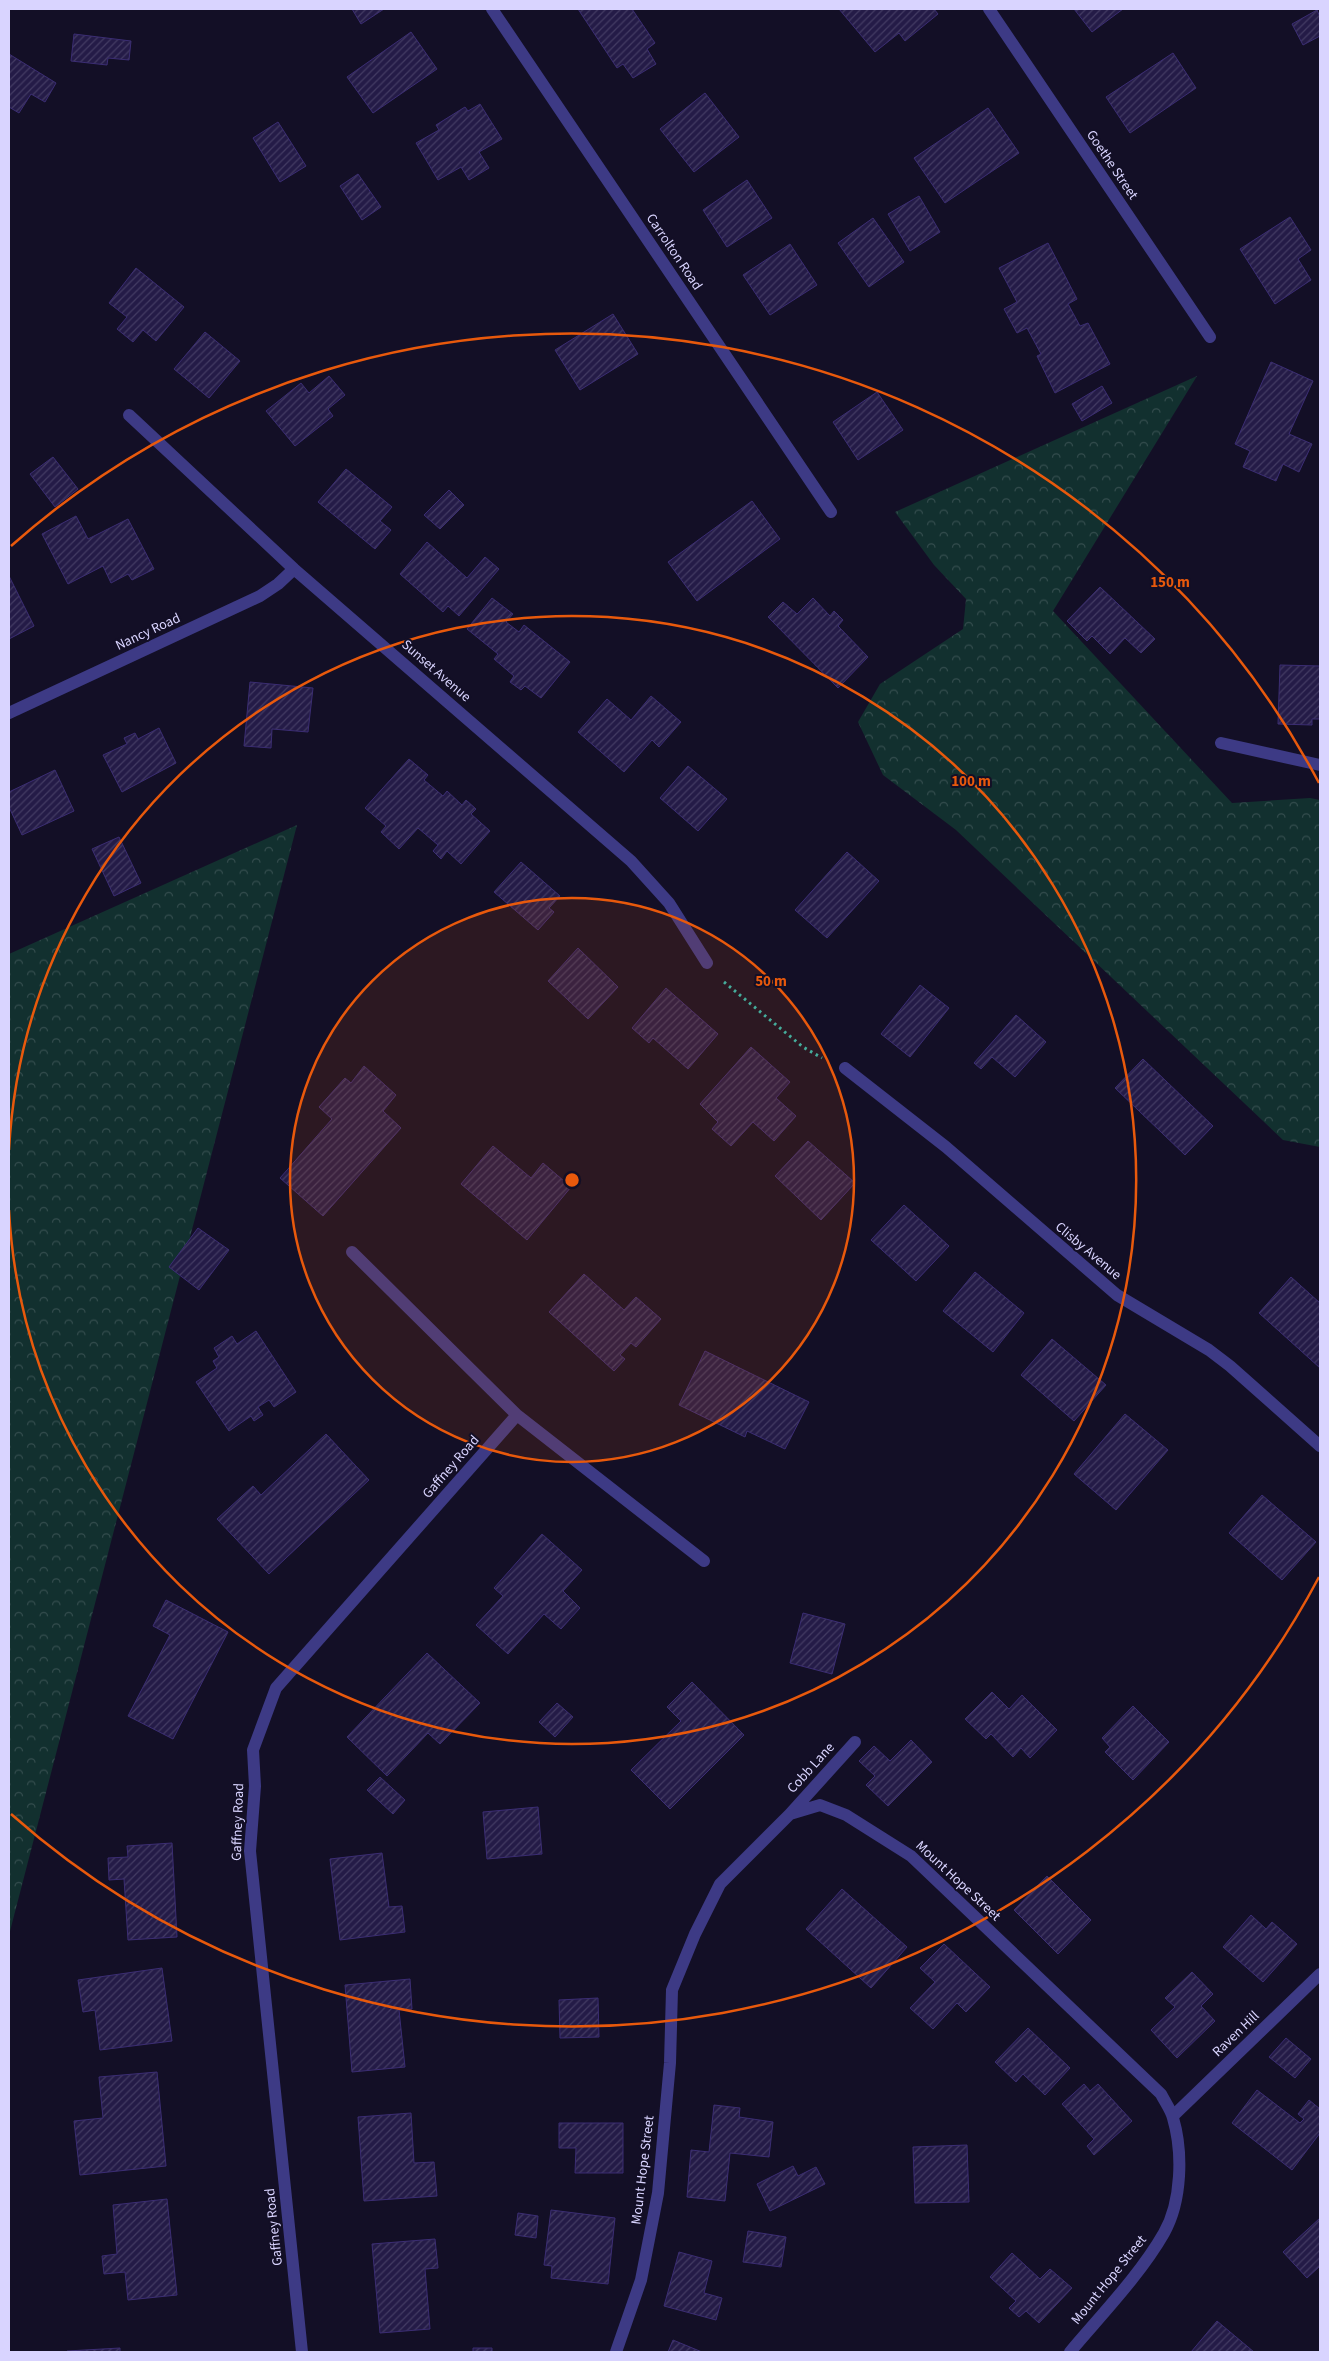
<svg xmlns="http://www.w3.org/2000/svg" width="1329" height="2361" viewBox="0 0 1329 2361" font-family="'Source Sans 3',sans-serif">
	<defs>
		<pattern id="forest-crowns" width="20" height="18" patternUnits="userSpaceOnUse" patternTransform="scale(1.25)"><rect width="20" height="18" fill="#12302f"/><path d="M2 6a3 3 0 1 1 6 0M12 15a3 3 0 1 1 6 0" fill="none" stroke="#344d4e"/></pattern>
		<pattern id="building-hatch" width="6" height="6" patternUnits="userSpaceOnUse" patternTransform="scale(1.25)"><rect width="6" height="6" fill="#241b47"/><path d="M-1 1l2-2M0 6l6-6M5 7l2-2" fill="none" stroke="#433b63"/></pattern>
	</defs>
	<rect width="100%" height="100%" fill="#130f26"/>
	<path fill="url(#forest-crowns)" d="M1197,376L1053,611L1232,803L1310,798L1320,800V1147L1283,1140L956,830L883,775L858,722L880,684L963,629L966,599L934,565L895,512Z
		M297,825L9,1935V954Z"/>
	<path fill="url(#building-hatch)" stroke="#3b2d73" d="M352,9H384L361,24Z
		M578,9H632L655,43L647,49L656,64L633,78L623,64L617,68Z
		M839,9H934L938,14L905,41L899,33L875,52Z
		M1074,9H1123L1092,32Z
		M1317,10L1320,17V36L1303,45L1292,24Z
		M411,32L437,69L373,113L347,77Z
		M74,34L131,41L129,60L108,58L107,65L71,61Z
		M1173,53L1196,88L1130,133L1106,97Z
		M9,54L56,83L45,102L31,94L19,113L9,107Z
		M705,93L739,137L694,172L660,129Z
		M480,104L502,139L479,152L489,168L469,180L461,167L438,180L416,143L439,130L436,125L465,107L468,111Z
		M988,108L1019,153L945,203L914,158Z
		M278,122L306,166L280,182L253,138Z
		M358,174L381,207L362,220L340,186Z
		M747,180L772,218L727,247L703,210Z
		M919,196L940,232L910,251L888,214Z
		M1290,217L1311,250L1298,259L1311,280L1275,304L1240,249Z
		M873,218L904,262L869,287L838,243Z
		M1048,243L1077,299L1068,304L1080,326L1088,323L1110,364L1055,393L1037,356L1041,354L1027,328L1017,333L1004,309L1017,302L999,268Z
		M790,244L817,285L770,315L743,275Z
		M136,268L184,307L156,341L143,330L133,342L117,329L127,317L109,303Z
		M613,314L638,354L580,390L555,350Z
		M205,332L240,361L209,398L174,369Z
		M1271,362L1313,381L1289,434L1312,444L1299,472L1283,464L1276,481L1243,467L1250,451L1235,444Z
		M329,376L345,395L328,409L333,416L295,446L266,411L301,383L309,393Z
		M1102,386L1112,403L1082,421L1072,404Z
		M877,392L903,430L858,460L833,422Z
		M53,457L78,489L55,507L30,474Z
		M346,469L392,507L380,521L391,530L375,549L318,502Z
		M449,490L464,505L440,529L424,515Z
		M752,501L780,539L697,601L668,562Z
		M76,516L88,539L128,519L154,569L132,580L128,574L111,583L103,566L68,584L42,534Z
		M427,542L467,578L485,557L499,569L459,616L448,606L443,612L400,574Z
		M9,576L34,626L9,639Z
		M1100,587L1155,639L1141,653L1125,638L1110,654L1092,636L1087,641L1067,621Z
		M492,598L513,614L506,622L519,632L524,625L570,662L541,698L525,686L521,690L510,682L514,676L494,659L498,654L467,629Z
		M813,598L830,616L834,611L843,620L838,626L868,657L838,688L768,617L783,602L797,614Z
		M1280,665L1320,666V719H1312V725L1278,724Z
		M250,682L313,688L308,732L272,729L271,748L244,746Z
		M651,696L681,722L659,747L652,740L624,772L578,732L607,699L631,720Z
		M159,728L176,763L122,792L103,755L127,744L124,738L135,733L138,739Z
		M409,759L428,775L424,780L443,796L447,791L462,805L466,800L476,809L471,814L490,831L461,864L447,851L441,859L433,851L438,845L418,828L399,849L381,832L386,826L365,808Z
		M688,766L727,799L698,831L660,798Z
		M55,770L74,811L22,835L9,807V792Z
		M119,837L141,883L114,896L92,849Z
		M847,852L879,881L827,938L795,910Z
		M521,862L560,896L549,908L554,912L538,930L494,892Z
		M578,948L618,987L588,1019L548,981Z
		M920,985L949,1008L910,1057L881,1034Z
		M666,988L718,1034L688,1069L653,1038L649,1043L632,1028Z
		M1016,1015L1046,1042L1015,1077L992,1057L981,1069L974,1063Z
		M751,1047L790,1082L776,1098L796,1116L774,1141L753,1122L731,1146L712,1129L718,1122L700,1104Z
		M1143,1059L1213,1126L1185,1155L1115,1088Z
		M364,1066L396,1095L383,1111L401,1128L323,1216L280,1178L332,1119L319,1107L345,1078L351,1083Z
		M808,1141L855,1183L821,1220L775,1176Z
		M493,1146L531,1178L543,1163L571,1187L527,1240L461,1184Z
		M904,1205L949,1246L916,1281L871,1240Z
		M198,1228L229,1250L199,1290L169,1267Z
		M975,1272L1024,1313L993,1352L943,1311Z
		M584,1274L624,1310L636,1297L661,1319L636,1347L631,1343L620,1355L625,1359L614,1371L549,1312Z
		M1291,1277L1320,1303V1368L1259,1313Z
		M256,1331L296,1392L274,1407L269,1400L258,1407L263,1415L254,1421L251,1416L229,1431L196,1382L217,1368L213,1361L219,1357L214,1348L232,1336L237,1344Z
		M1052,1339L1106,1385L1074,1421L1021,1375Z
		M705,1351L809,1402L785,1449L747,1431L745,1437L679,1405Z
		M1125,1414L1168,1450L1116,1510L1074,1474Z
		M326,1434L369,1480L269,1574L217,1519L253,1486L261,1495Z
		M1262,1495L1316,1542L1282,1580L1229,1533Z
		M542,1534L582,1570L563,1591L580,1608L561,1629L544,1614L508,1654L476,1625L503,1596L494,1588Z
		M166,1600L228,1632L173,1739L128,1716L170,1635L153,1626Z
		M803,1613L845,1624L832,1674L790,1663Z
		M427,1653L480,1703L440,1744L428,1733L387,1776L347,1737Z
		M692,1682L744,1735L670,1809L631,1770L681,1721L667,1707Z
		M992,1692L1009,1709L1022,1695L1057,1730L1030,1758L1021,1748L1013,1757L991,1734L986,1739L965,1719Z
		M557,1703L573,1717L555,1737L539,1722Z
		M1133,1706L1169,1742L1133,1780L1105,1752L1110,1747L1102,1738Z
		M911,1740L932,1762L888,1806L866,1785L875,1776L859,1761L874,1746L890,1761Z
		M380,1777L405,1800L393,1814L367,1790Z
		M538,1807L542,1854L487,1859L483,1812Z
		M172,1843L177,1937L128,1940L124,1879L109,1880L108,1858L128,1857L127,1846Z
		M382,1853L389,1907L402,1906L405,1932L340,1940L330,1859Z
		M1047,1876L1091,1920L1058,1954L1014,1910Z
		M842,1889L907,1947L871,1988L806,1929Z
		M1251,1915L1266,1929L1272,1922L1297,1944L1263,1982L1223,1947Z
		M944,1944L990,1987L966,2012L957,2003L933,2029L910,2008L935,1982L920,1968Z
		M162,1968L172,2041L100,2050L95,2010L83,2012L78,1980Z
		M1192,1972L1213,1994L1201,2006L1215,2021L1177,2058L1151,2030L1175,2007L1165,1998Z
		M410,1979L412,2009L399,2010L405,2067L352,2072L345,1985Z
		M598,1998L599,2037L560,2038L559,2000Z
		M1028,2028L1070,2068L1045,2095L1023,2074L1016,2082L995,2062Z
		M1286,2038L1311,2059L1295,2078L1269,2057Z
		M157,2072L166,2166L80,2175L74,2121L103,2118L99,2077Z
		M1084,2084L1090,2091L1098,2084L1132,2121L1094,2155L1087,2146L1094,2139L1062,2104Z
		M1257,2090L1300,2123L1304,2119L1298,2114L1309,2100L1320,2109V2133L1292,2170L1232,2123Z
		M714,2105L740,2108L739,2117L773,2122L769,2157L730,2153L725,2201L687,2197L691,2150L709,2152Z
		M411,2113L414,2163L434,2162L437,2196L364,2201L358,2117Z
		M559,2123H623V2173H575L576,2148H559Z
		M967,2145L969,2202L915,2203L913,2147Z
		M793,2166L798,2176L816,2167L825,2184L770,2211L757,2184Z
		M167,2199L177,2295L128,2300L125,2272L104,2274L102,2256L117,2254L113,2205Z
		M551,2210L615,2218L608,2284L551,2278L552,2266L544,2265Z
		M518,2213L538,2216L536,2238L515,2235Z
		M1320,2218V2266L1307,2278L1283,2252Z
		M748,2231L786,2237L781,2267L743,2262Z
		M435,2239L438,2268L425,2269L430,2329L380,2333L372,2244Z
		M679,2252L712,2261L704,2293L722,2298L716,2320L664,2306Z
		M1012,2253L1040,2279L1050,2269L1072,2288L1039,2323L1026,2311L1019,2317L1009,2308L1016,2301L990,2277Z
		M1217,2321L1254,2352H1191Z
		M673,2340L702,2352H668Z
		M120,2348V2352H68L67,2351Z
		M473,2348H492V2352H473Z"/>
	<g fill="none" stroke-linecap="round" stroke-linejoin="round">
		<path stroke="#2fb8b0" stroke-width="3" stroke-dasharray="2.5 4" stroke-linecap="butt" d="M724,982L803,1047L822,1058"/>
		<path stroke="#3d3a85" stroke-width="12" d="M492,9L831,512
			M989,9L1210,337
			M129,415L294,569L631,861L669,903L707,963
			M9,713L260,596L278,584L294,569
			M1221,743L1320,765
			M845,1068L946,1147L1117,1295L1209,1350L1230,1366L1320,1446
			M352,1252L517,1415L704,1561
			M790,1814L855,1742
			M1173,2116L1320,1974
			M302,2352L250,1851L255,1786L253,1750L276,1688L517,1415
			M616,2352L641,2280L658,2193L670,2063L672,1990L695,1934L720,1884L790,1814L820,1805L846,1815L911,1856L1161,2094C1165,2102 1171,2110 1173,2118C1183,2152 1182,2201 1164,2233C1140,2275 1101,2315 1070,2352"/>
	</g>
	<circle cx="572" cy="1180" r="282" fill="#e8590c" fill-opacity=".12"/>
	<g fill="none" stroke="#e8590c" stroke-width="2.5">
		<circle cx="572" cy="1180" r="282"/>
		<path d="M9 1150A564 564 0 1 1 9 1210"/>
		<path d="M1319 1577A846 846 0 0 1 11 1814M11 546A846 846 0 0 1 1319 783"/>
	</g>
	<g text-anchor="middle" dominant-baseline="central" stroke-width="4" stroke-linejoin="round" paint-order="stroke">
		<g font-size="14" fill="#d9d4ff" stroke="#130f26">
			<text transform="translate(1112 165) rotate(56)">Goethe Street</text>
			<text transform="translate(674 252) rotate(56)">Carrolton Road</text>
			<text transform="translate(148 632) rotate(-25)">Nancy Road</text>
			<text transform="translate(436 671) rotate(41)">Sunset Avenue</text>
			<text transform="translate(1088 1251) rotate(40)">Clisby Avenue</text>
			<text transform="translate(451 1467) rotate(-49)">Gaffney Road</text>
			<text transform="translate(811 1768) rotate(-48)">Cobb Lane</text>
			<text transform="translate(238 1822) rotate(-88)">Gaffney Road</text>
			<text transform="translate(958 1881) rotate(43)">Mount Hope Street</text>
			<text transform="translate(1236 2034) rotate(-44)">Raven Hill</text>
			<text transform="translate(643 2170) rotate(-83)">Mount Hope Street</text>
			<text transform="translate(274 2227) rotate(-96)">Gaffney Road</text>
			<text transform="translate(1109 2280) rotate(-51)">Mount Hope Street</text>
		</g>
	</g>
	<circle cx="572" cy="1180" r="8" fill="#e8590c" stroke="#130f26" stroke-width="2.5"/>
	<g font-size="15" text-anchor="middle" font-weight="bold" fill="#e8590c" stroke="#130f26" stroke-width="4" stroke-linejoin="round" paint-order="stroke">
		<text x="1170" y="587">150 m</text>
		<text x="971" y="786">100 m</text>
		<text x="771" y="986">50 m</text>
	</g>
	<rect width="1329" height="2361" fill="none" stroke="#d9d4ff" stroke-width="20"/>
</svg>
